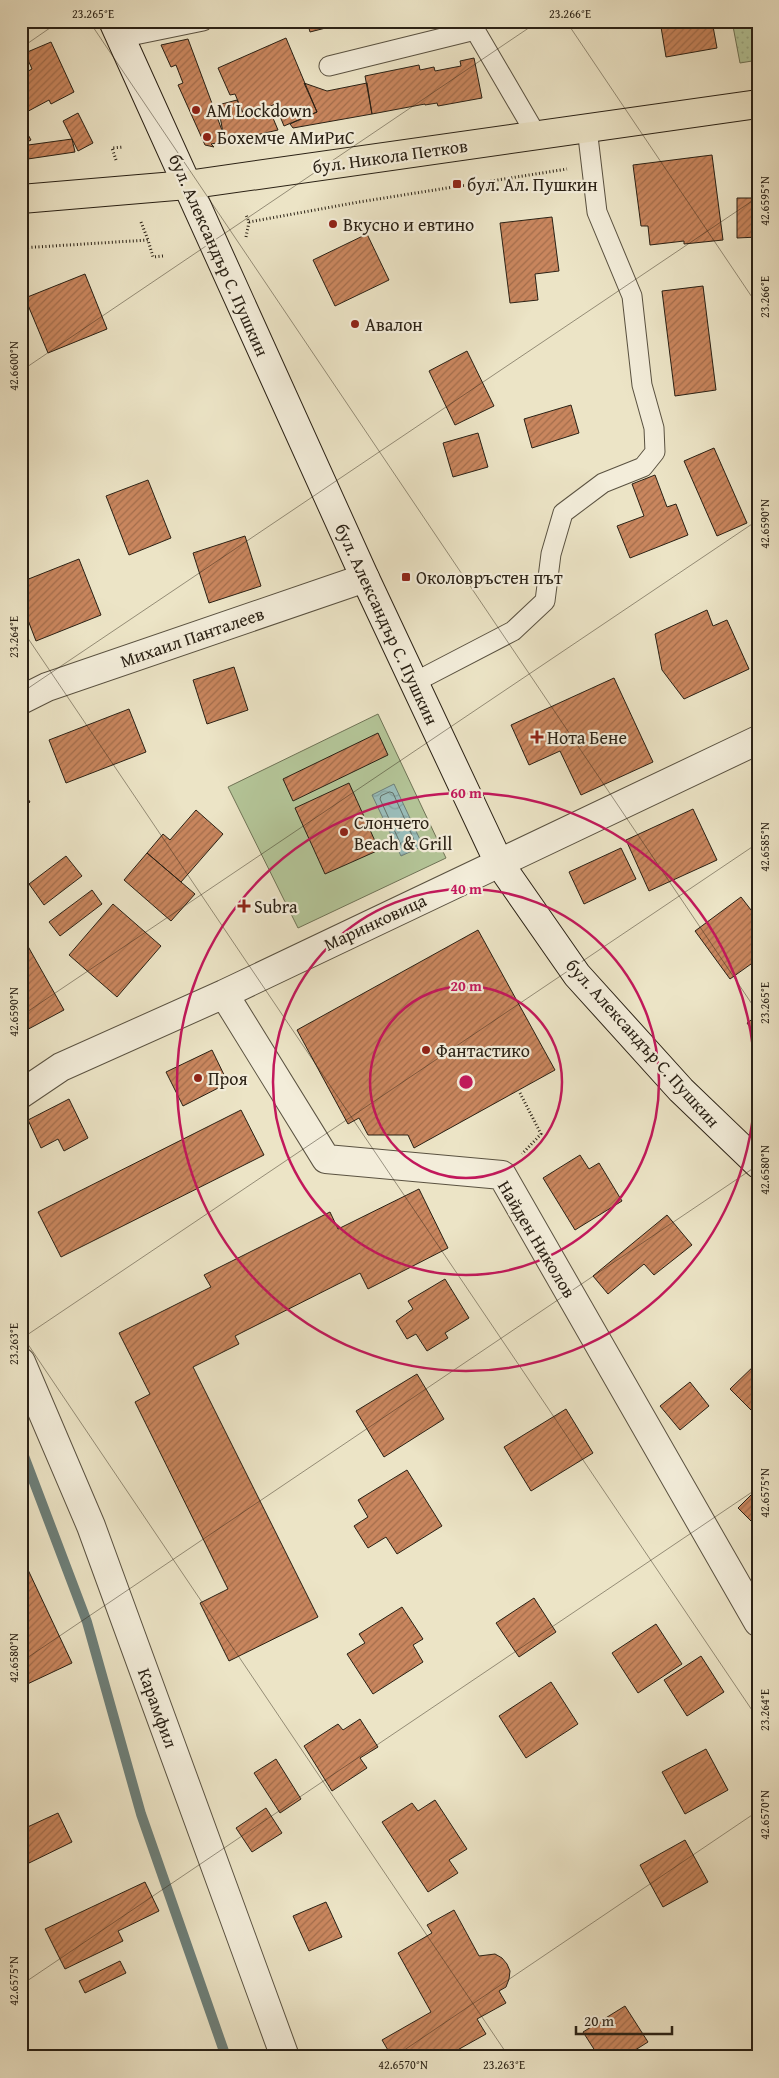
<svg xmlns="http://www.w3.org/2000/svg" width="779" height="2078" viewBox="0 0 779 2078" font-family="'Gentium Book Plus',serif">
	<defs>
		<pattern id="grass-dots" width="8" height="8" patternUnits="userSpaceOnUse" patternTransform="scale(1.25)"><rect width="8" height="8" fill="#b4c598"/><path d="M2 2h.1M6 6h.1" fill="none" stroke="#9ba982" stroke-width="1.8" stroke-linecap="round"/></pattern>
		<pattern id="water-waves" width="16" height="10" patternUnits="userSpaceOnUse" patternTransform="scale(1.25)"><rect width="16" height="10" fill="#9abebb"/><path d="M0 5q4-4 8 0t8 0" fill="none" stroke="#85a3a0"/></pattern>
		<pattern id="building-hatch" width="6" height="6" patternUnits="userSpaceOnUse" patternTransform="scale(1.25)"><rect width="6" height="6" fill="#c9865e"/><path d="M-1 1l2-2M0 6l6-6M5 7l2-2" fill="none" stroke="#a36d4c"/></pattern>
	</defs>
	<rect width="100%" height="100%" fill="#ece4c6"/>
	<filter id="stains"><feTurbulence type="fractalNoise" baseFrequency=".004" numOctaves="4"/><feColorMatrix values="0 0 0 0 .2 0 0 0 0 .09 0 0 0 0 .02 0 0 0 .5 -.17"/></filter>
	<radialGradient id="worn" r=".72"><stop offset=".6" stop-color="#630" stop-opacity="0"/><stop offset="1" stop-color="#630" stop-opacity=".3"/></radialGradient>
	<path fill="url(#grass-dots)" stroke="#6f7356" d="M732,21H758V60L740,63Z"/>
	<path fill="#b4c598" stroke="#6f7356" d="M378,714L446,858L298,928L228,787Z"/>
	<path fill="url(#water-waves)" stroke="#6d7f79" d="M394,784L423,846L401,856L372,795Z"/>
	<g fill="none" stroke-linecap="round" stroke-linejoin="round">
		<path stroke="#627068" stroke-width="1" d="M390,792L393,793L415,842L414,844L405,849L402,847L380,799L381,796Z"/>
		<path stroke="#6d7f79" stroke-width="10" d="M21,1448L87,1622L141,1814L226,2057"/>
	</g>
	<path fill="url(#building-hatch)" stroke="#2a2115" d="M21,21H37L21,32Z
		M307,21H353L310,32Z
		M660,21H712L717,48L666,57Z
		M286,38L317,112L284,126L275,104L245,118L235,94L230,95L218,68Z
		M188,39L223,133L218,105L237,100L245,118L270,111L278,130L256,135L257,138L226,144V141L211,144L214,147L205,145L178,85L183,83L176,65L171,67L161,45Z
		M51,42L74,92L51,104L49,100L21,115V75L32,69L25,53Z
		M474,58L482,98L438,106L437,103L425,105V104L372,114L365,76L419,65L420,70L434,67L435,71L461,66L460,61Z
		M304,83L327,91L367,83L372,114L293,128L290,124L317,112Z
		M78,113L93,143L78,151L63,121Z
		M21,122L31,140L21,145Z
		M72,139L75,152L21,160V146Z
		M712,155L723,240L684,244V241L650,245L648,226H641L633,165Z
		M737,198H758V237L737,238Z
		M552,217L559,271L535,274L538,300L510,303L500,223Z
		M367,234L389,280L335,306L313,260Z
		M85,274L107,329L48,353L25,298Z
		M703,286L716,390L675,396L662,291Z
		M467,351L494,406L455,425L429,371Z
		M571,405L579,433L532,448L524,419Z
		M478,433L488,467L453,477L443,443Z
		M714,448L747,523L717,536L684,461Z
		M655,475L667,507L676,504L688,535L630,558L617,526L644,516L632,484Z
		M148,480L171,538L129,555L106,496Z
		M245,536L261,586L209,603L193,553Z
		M79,559L101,615L36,641L21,602V582Z
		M707,610L713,626L727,620L749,669L684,699L662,670L655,634Z
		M234,667L248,710L207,724L193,680Z
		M614,678L653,762L581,795L560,751L529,765L511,725Z
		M129,709L146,752L66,783L49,740Z
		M378,733L388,755L293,801L283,779Z
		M349,783L379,850L325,874L295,808Z
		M21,788L30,802L21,808Z
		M693,809L717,860L649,891L626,840Z
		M196,810L223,834L181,882L147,853L163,834L170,840Z
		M621,848L636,879L584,904L569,872Z
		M147,853L195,894L171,921L124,880Z
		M66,856L82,876L44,905L29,884Z
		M92,890L102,904L60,936L49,922Z
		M741,897L758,919V959L730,979L695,931Z
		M113,904L161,946L117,997L69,955Z
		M478,930L555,1070L414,1148L408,1135H368L359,1118L348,1124L297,1030Z
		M21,934L64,1010L21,1033Z
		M758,1015V1038L747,1023Z
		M212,1050L228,1083L183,1106L166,1072Z
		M69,1099L88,1138L64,1151L58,1139L41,1148L28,1120Z
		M241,1110L264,1155L61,1257L38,1212Z
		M580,1155L589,1169L599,1163L622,1201L575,1230L543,1178Z
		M419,1189L448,1248L368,1289L360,1273L235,1336L239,1344L193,1367L318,1617L229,1661L200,1603L228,1589L135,1402L150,1394L119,1333L211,1287L204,1275L330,1212L338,1229Z
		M667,1215L692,1245L654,1275L644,1264L608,1294L593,1276Z
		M445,1279L469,1318L445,1333L448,1338L427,1351L416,1334L407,1339L396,1321L413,1309L408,1301Z
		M758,1362V1412L755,1414L730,1389Z
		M417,1374L444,1419L384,1457L356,1411Z
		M690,1382L709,1406L680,1430L660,1406Z
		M566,1409L593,1453L531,1491L504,1447Z
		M407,1470L442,1526L397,1554L386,1537L368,1548L354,1526L368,1517L358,1500Z
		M758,1488V1528L738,1508Z
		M21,1555L72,1663L21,1687Z
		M534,1598L556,1632L519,1657L496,1623Z
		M402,1607L423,1639L413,1645L423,1662L373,1694L347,1654L365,1643L359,1634Z
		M656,1624L682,1664L638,1693L612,1653Z
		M701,1656L724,1692L687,1716L664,1680Z
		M551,1682L578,1724L526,1758L499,1716Z
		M360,1719L378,1747L360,1758L367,1768L332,1791L304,1746L338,1724L343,1730Z
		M706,1749L728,1790L685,1814L662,1772Z
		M276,1759L301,1799L280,1813L254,1773Z
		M435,1800L467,1849L449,1860L458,1873L428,1892L382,1822L412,1803L418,1811Z
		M266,1808L282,1833L252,1852L236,1828Z
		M58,1813L72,1842L29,1863L21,1847V1830Z
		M685,1840L708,1882L663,1907L640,1865Z
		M145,1882L159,1911L118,1931L123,1941L65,1969L45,1929Z
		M326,1902L342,1937L309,1951L293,1916Z
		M454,1910L479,1956L495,1954L502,1958L507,1964L510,1971L509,1979L506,1987L499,1991L506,2003L477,2019L486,2034L445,2057H392L382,2040L431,2012L398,1953L432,1933L427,1925Z
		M120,1961L126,1973L85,1993L79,1981Z
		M625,2006L648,2042L624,2057H599L583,2032Z"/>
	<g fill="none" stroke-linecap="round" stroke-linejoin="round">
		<defs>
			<path id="service" d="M120,38L203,21
				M329,66L475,30L537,136
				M415,682L513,631L545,601L551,554L563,513L603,483L643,467L655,452L654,428L642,385L632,296L597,212L587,128"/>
			<path id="minor" d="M21,700L47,687L365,578
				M224,994L326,1159L502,1175L758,1622
				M21,1094L61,1067L224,994L758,740
				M21,1362L91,1526L285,2057"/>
			<path id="secondary" d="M113,21L365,578L499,863L577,975L681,1090L758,1164"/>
			<path id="trunk" d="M21,199L187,185L758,104"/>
		</defs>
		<use href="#service" stroke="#5a5241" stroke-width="21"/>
		<use href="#minor" stroke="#5a5241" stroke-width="30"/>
		<use href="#secondary" stroke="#2a2115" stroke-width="30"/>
		<use href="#trunk" stroke="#2a2115" stroke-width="30"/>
		<path stroke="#2a2115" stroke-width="3" stroke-dasharray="1 2.5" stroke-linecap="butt" d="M116,160L112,148L123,147
			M141,222L148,240
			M249,222L359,202L567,169
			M246,237L249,222L246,215
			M21,248L148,240L153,257L163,256
			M520,1093L541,1134L522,1154"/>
		<use href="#service" stroke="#f3edda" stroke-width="19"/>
		<use href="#minor" stroke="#f3edda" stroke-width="28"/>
		<use href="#secondary" stroke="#f3edda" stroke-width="28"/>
		<use href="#trunk" stroke="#ece4c6" stroke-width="28"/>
	</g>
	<path fill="none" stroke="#2a2115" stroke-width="1" stroke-opacity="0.45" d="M89,21L758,1013M566,21L758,306M21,48L60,21M21,371L539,21M21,628L758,1719M21,693L758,197M21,1016L758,520M21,1334L509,2057M21,1339L758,843M21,1662L758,1165M21,1985L758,1488M21,2041L32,2057M394,2057L758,1811"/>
	<g fill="none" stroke="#c2185b" stroke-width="2.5">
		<circle cx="466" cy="1082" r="96"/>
		<circle cx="466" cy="1082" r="193"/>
		<circle cx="466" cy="1082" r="289"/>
	</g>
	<g fill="#8f2418" stroke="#f3edda" stroke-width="2">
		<circle cx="196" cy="110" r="5"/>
		<circle cx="207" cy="137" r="5"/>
		<rect x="452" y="179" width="10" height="10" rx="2.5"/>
		<circle cx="333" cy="224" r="5"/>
		<circle cx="355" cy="324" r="5"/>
		<rect x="401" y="572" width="10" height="10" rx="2.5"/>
		<path d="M534.5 729.5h5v5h5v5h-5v5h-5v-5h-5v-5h5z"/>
		<circle cx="344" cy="832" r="5"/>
		<path d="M241.5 898.5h5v5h5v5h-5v5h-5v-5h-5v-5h5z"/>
		<circle cx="426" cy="1050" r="5"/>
		<circle cx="198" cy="1078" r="5"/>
	</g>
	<g text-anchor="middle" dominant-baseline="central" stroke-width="4.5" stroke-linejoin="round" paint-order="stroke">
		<g font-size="18" fill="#2a2115" stroke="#f3edda" text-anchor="start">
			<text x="206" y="110">AM Lockdown</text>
			<text x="217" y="137">Бохемче АМиРиС</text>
			<text x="467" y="184">бул. Ал. Пушкин</text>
			<text x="343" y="224">Вкусно и евтино</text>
			<text x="365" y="324">Авалон</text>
			<text x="416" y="577">Околовръстен път</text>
			<text x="547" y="737">Нота Бене</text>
			<text x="354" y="822">Слончето<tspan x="354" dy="21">Beach &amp; Grill</tspan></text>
			<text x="254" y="906">Subra</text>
			<text x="436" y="1050">Фантастико</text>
			<text x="208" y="1078">Проя</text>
		</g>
		<g font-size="18" fill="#2a2115" stroke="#f3edda">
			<text transform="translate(390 156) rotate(-8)">бул. Никола Петков</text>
			<text transform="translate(219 255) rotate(66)">бул. Александър С. Пушкин</text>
			<text transform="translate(387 624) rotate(65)">бул. Александър С. Пушкин</text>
			<text transform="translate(192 637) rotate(-19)">Михаил Панталеев</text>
			<text transform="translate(375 922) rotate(-25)">Маринковица</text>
			<text transform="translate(643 1043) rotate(48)">бул. Александър С. Пушкин</text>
			<text transform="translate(537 1239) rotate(59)">Найден Николов</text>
			<text transform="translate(158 1708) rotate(70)">Карамфил</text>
		</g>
	</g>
	<circle cx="466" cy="1082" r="8" fill="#c2185b" stroke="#f3edda" stroke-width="2.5"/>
	<g font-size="15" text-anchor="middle" font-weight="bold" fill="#c2185b" stroke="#f3edda" stroke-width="4.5" stroke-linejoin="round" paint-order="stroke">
		<text x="466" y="798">60 m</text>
		<text x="466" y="894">40 m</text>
		<text x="466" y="991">20 m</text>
	</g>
	<rect width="779" height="2078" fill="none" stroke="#ece4c6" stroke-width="55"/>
	<path d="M576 2026v8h96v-8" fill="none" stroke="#2a2115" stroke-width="2.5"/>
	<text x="584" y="2026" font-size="15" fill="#2a2115" stroke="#f3edda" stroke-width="4" paint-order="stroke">20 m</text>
	<rect x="28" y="28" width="724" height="2022" fill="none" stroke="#2a2115" stroke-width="2"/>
	<g font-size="12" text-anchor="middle" fill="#2a2115">
		<text x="93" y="18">23.265°E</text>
		<text x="570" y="18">23.266°E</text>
		<text transform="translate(765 201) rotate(-90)" y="4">42.6595°N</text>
		<text transform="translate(765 297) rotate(-90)" y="4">23.266°E</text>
		<text transform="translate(14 366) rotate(-90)" y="4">42.6600°N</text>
		<text transform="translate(765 524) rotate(-90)" y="4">42.6590°N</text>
		<text transform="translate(14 637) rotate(-90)" y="4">23.264°E</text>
		<text transform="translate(765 847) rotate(-90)" y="4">42.6585°N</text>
		<text transform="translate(765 1003) rotate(-90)" y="4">23.265°E</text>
		<text transform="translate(14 1012) rotate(-90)" y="4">42.6590°N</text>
		<text transform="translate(765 1170) rotate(-90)" y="4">42.6580°N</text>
		<text transform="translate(14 1344) rotate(-90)" y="4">23.263°E</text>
		<text transform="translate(765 1493) rotate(-90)" y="4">42.6575°N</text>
		<text transform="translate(14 1658) rotate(-90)" y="4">42.6580°N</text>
		<text transform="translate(765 1710) rotate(-90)" y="4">23.264°E</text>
		<text transform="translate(765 1815) rotate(-90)" y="4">42.6570°N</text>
		<text transform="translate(14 1981) rotate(-90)" y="4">42.6575°N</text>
		<text x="403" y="2069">42.6570°N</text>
		<text x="504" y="2069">23.263°E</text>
	</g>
	<rect width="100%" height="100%" filter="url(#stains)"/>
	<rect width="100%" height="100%" fill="url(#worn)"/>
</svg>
